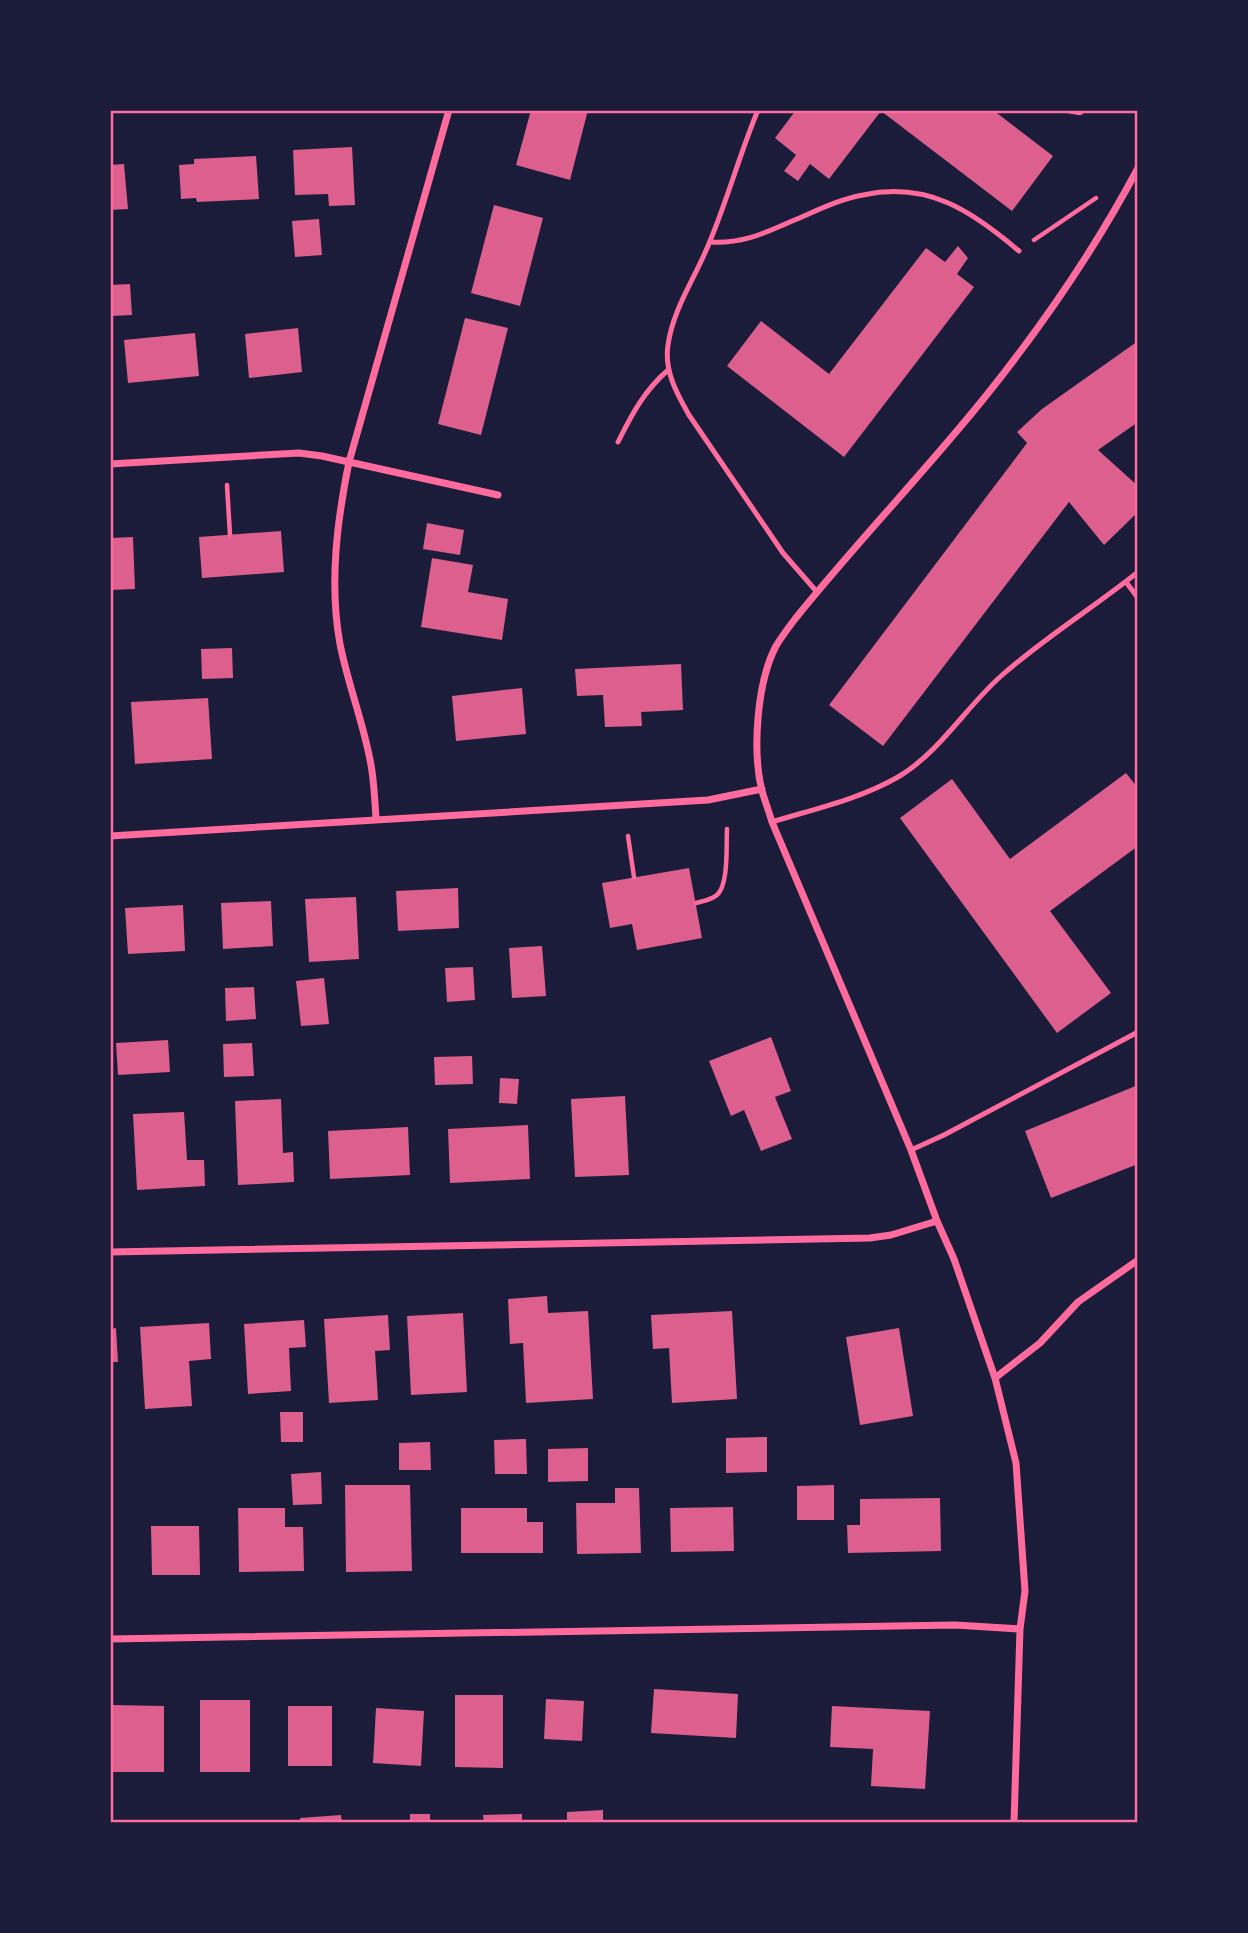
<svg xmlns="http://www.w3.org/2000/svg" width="1248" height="1933" viewBox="0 0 1248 1933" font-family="Raleway,sans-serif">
	<rect width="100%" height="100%" fill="#1b1b3a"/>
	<path fill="#dd5f8e" d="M531,110H588L570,180L516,165Z
		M796,110H993L1053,156L1012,211L881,111L829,179L810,164L798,181L784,171L796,155L775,138Z
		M352,147L355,205L329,206L328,194L295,195L293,150Z
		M256,156L259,199L197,202L196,198L181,199L179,165L194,164V159Z
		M124,164L128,209L110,210V165Z
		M494,205L543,218L520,306L471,293Z
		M319,219L322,255L295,257L292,221Z
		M958,246L968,258L957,274L974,287L844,457L727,366L761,321L829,374L926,248L945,262Z
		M130,284L132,315L111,316L110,285Z
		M465,318L508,328L481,435L438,424Z
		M298,328L302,372L249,378L245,334Z
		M195,333L199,376L128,383L124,340Z
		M1138,341V422L1098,450L1138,486V512L1104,545L1069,502L883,746L829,705L1027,443L1017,432L1042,409Z
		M427,523L464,530L460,555L423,549Z
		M281,531L284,572L202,578L199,537Z
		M133,537L135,589L110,590V538Z
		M432,558L473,565L468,592L508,599L502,640L421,627Z
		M232,648L233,678L202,679L201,649Z
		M681,664L683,710L641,712L642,726L605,727L603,695L577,696L575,669Z
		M522,688L526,734L456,741L452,696Z
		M208,698L212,759L135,764L131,702Z
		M1126,773L1138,788V846L1050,911L1111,993L1057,1033L900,818L952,779L1010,859Z
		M689,868L702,938L637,950L632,924L610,928L602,883Z
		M458,888L459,928L398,931L396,891Z
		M356,897L359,959L309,962L305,899Z
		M271,901L273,946L223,949L221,903Z
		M183,905L185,951L128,954L125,908Z
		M542,946L546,996L512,998L509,948Z
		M473,967L475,1000L447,1002L445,968Z
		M324,978L329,1024L301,1026L296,981Z
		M254,987L256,1019L226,1021L225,988Z
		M771,1037L791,1091L775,1097L792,1139L761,1151L744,1110L731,1116L709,1061Z
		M168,1040L170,1072L118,1075L116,1043Z
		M252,1043L254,1076L224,1077L223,1044Z
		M472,1056L473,1084L435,1085L434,1057Z
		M500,1078L519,1079L517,1104L499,1103Z
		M1138,1085V1164L1051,1198L1025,1131Z
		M625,1096L629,1175L575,1177L571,1099Z
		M281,1099L283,1153L293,1152L294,1182L238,1185L235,1101Z
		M184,1112L187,1160H204L205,1186L137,1190L133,1114Z
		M528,1125L530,1179L450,1183L448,1129Z
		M408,1127L410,1175L330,1179L328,1131Z
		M547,1296L548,1313L588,1311L593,1399L526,1403L523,1343L510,1344L508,1299Z
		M732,1311L737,1399L672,1403L669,1348L653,1349L651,1315Z
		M463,1313L467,1392L411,1395L407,1316Z
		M388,1315L390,1350L375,1351L378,1400L329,1403L324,1319Z
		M304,1320L306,1347L289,1348L291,1391L248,1394L244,1324Z
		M209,1323L211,1359L189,1361L192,1406L145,1409L140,1327Z
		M116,1328L118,1362H110V1329Z
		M899,1328L913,1416L860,1425L846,1337Z
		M280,1412H303V1442H281Z
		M767,1437V1472L726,1473V1438Z
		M526,1439L527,1474H495L494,1440Z
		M430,1442L431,1470H399V1443Z
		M588,1448V1481L548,1482V1449Z
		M321,1472L322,1504L293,1505L291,1474Z
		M345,1485H410L412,1571L346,1572Z
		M834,1485V1520H797V1486Z
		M615,1488H639L641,1553L577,1554L576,1503H615Z
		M940,1498L941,1551L848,1553L847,1525H860V1499Z
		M733,1507L734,1551L671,1552L670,1508Z
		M238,1508H285V1527H303L304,1571L239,1572Z
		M461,1508H527V1522H543V1553H461Z
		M151,1526H199L200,1575H152Z
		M654,1689L738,1694L736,1738L651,1733Z
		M455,1695H503V1768L455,1767Z
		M546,1699L584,1701L582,1741L544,1739Z
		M200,1700H250V1772H200Z
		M111,1705L164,1706V1772H111Z
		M288,1706H332V1766H288Z
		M832,1706L930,1711L925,1789L871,1786L873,1749L830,1747Z
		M376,1708L424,1711L421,1766L373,1763Z
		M603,1810V1823H567V1812Z
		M410,1814H430V1823H410Z
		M522,1814V1823H484L483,1815Z
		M341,1815L342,1823H300V1818Z"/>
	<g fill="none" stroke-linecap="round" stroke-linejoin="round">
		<path stroke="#ff6b9d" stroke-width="4.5" d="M1063,110L1080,113L1084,110
			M1034,240L1096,198
			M227,485L230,535
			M628,836L634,877
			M696,903C703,901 711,900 717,895C729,884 726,845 727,829"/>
		<path stroke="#ff6b9d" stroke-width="5" d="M758,110C740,153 728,198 710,241C697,275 673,308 668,345C664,371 677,394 689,415L783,553L817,592
			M710,242C745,244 766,232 797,219C818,210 840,199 863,195C928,181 972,211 1019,251
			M618,442C632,414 644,391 668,370
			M1126,582L1138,598
			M772,822C814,809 860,799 898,777C939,753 966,707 1001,676C1044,638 1093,608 1138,572
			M911,1150L944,1135L1138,1032"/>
		<path stroke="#ff6b9d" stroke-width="7" d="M110,464L299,453L322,456L498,495
			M376,819C375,801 374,782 371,765C364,724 348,685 340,644C329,584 337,521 349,462L449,110
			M110,836L708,800L762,789
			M110,1252L870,1238L891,1235L937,1221
			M995,1378L1040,1343L1078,1302L1138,1260
			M110,1639L955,1625L1020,1629
			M1014,1823L1020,1629L1025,1591L1016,1463L995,1378L954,1259L937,1221L911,1150L772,822C769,812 765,801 762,791C752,751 757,682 776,646C782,636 789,627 795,619C856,543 924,473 985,397C1042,326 1095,249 1138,168"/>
	</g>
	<rect width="1248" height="1933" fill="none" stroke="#1b1b3a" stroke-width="224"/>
	<rect x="112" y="112" width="1024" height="1709" fill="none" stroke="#ff6b9d" stroke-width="2.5"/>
</svg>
